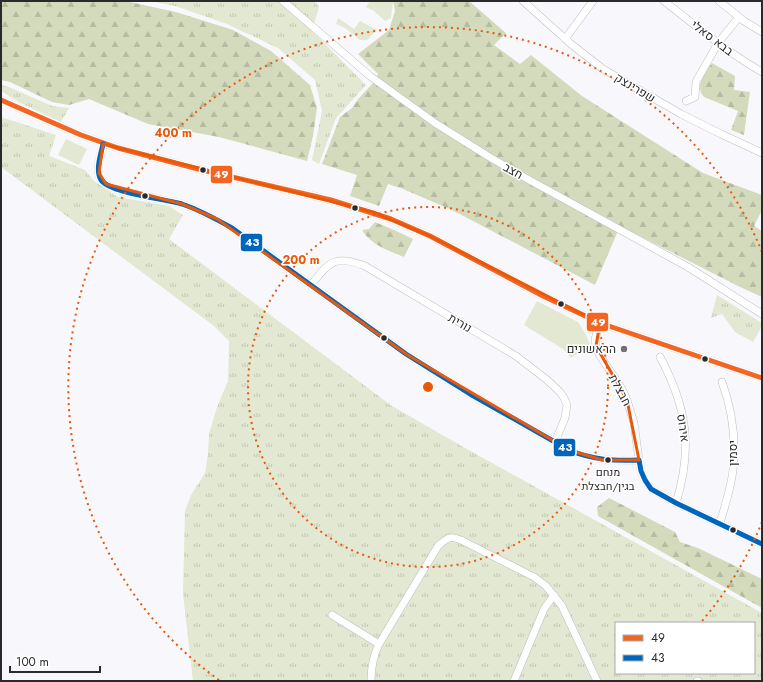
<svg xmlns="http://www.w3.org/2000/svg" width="763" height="682" viewBox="0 0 763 682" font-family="Jost,Heebo,sans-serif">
	<defs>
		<pattern id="grass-tufts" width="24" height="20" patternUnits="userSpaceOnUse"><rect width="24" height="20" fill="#e2e8d1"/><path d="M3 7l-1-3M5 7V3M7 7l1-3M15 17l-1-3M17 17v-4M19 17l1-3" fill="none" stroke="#c2c7b4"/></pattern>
		<pattern id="forest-firs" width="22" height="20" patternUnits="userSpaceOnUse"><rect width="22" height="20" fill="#d3dbbc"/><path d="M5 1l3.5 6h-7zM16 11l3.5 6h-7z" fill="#b5bca2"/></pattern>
	</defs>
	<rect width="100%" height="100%" fill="#f8f8fc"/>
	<path fill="url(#grass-tufts)" fill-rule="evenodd" d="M150,1H315L319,7L312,31L366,85L336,118L319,164L312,160L322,111L315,80L278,48L227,24L175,6Z
		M1,85L9,87L52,106L69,108L61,122L19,102L1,91Z
		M1,117L56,135L49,156L85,170L94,181L118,197L169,206L183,215L169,239L392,406L458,444L762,613V681H193L183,594L185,511L191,495L205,473L208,454L209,434L217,407L228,381L229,341L214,326L1,167ZM616,623H754V673H616Z
		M717,295L762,323V326L753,342L735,332L722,314L711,318Z"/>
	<path fill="url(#forest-firs)" d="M1,1H125L176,12L233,30L271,51L310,85L317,108L313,136L307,161L219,137L148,124L89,99L69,105L52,102L10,82L1,80Z
		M393,1H469L506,33L494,45L520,64L531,55L582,96L703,173L762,195V210L754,226L762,231V297L740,287L620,226L595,285L452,210L403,189L388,184L379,206L350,196L357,175L322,164L340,117L352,108L359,98L374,82L378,74L358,54L389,30L395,11Z
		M712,63L735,76L734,90L750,92L744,135L731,130L738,111L704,97C694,86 705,73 712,63Z
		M375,222L394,230L413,239L404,257C388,250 372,246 362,230L369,229Z
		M609,498L675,532L680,542L698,548L762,579V608L598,516L597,507Z"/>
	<path fill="#e2e8d1" d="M370,1L393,2L391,18L385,21L374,11L366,7Z
		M338,18L354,29L360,21L377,30L367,40H360L345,28L336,24Z
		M66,139L87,149L79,165L58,155Z
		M537,301L578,322L585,333L590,344L571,358L563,349L524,325Z"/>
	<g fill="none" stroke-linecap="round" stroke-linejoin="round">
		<defs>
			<path id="minor" d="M283,1L370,76L435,123L491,158L522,176L688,267L762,314
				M523,1L571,44L603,69L681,114L721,134L762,153
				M664,1C696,26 727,52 762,72
				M719,1L744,21L762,32
				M565,39L593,1
				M1,100L81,135L118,148L202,170L331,200L391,219L430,236L543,296L600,323L762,378
				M686,101L695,97L696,82L718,43L739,17
				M103,144C101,154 95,170 101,180C110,193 165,199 182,204C200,210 216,219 232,228L406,354L470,394L569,450C593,460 613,461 639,460L641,471L645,480L651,489L676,503L762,544
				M311,285C329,262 335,254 365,266L516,356L546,379L560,392L564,398L567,405L565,418L555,442
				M600,323L595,339L596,346L599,354L622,389L627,400L634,423L639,460
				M660,357C687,407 693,448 676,503
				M720,523C725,506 731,488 733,470C736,441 732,409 722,382
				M332,615L379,644
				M371,681C371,668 373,656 379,644L438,546C448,537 450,535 463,541L534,577L546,586L562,606L597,681
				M514,681L544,609L554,595
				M697,681H698"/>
		</defs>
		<use href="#minor" stroke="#bebec2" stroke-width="8"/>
		<use href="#minor" stroke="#fefeff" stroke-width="7"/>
		<defs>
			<path id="bus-1" d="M1,100L81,135L118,148L202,170L331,200L391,219L430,236L543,296L600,323L762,378"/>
			<path id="bus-2" d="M103,144C101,154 95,170 101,180C110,193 165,199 182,204C200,210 216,219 232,228L406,354L470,394L569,450C593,460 613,461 639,460L641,471L645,480L651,489L676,503L762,544"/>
		</defs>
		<use href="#bus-1" stroke="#fff" stroke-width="8"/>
		<use href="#bus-2" stroke="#fff" stroke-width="8"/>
		<use href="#bus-1" stroke="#f26522" stroke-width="5"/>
		<use href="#bus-2" stroke="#0065bd" stroke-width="5"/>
	</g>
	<path fill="none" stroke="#e8590c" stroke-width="3" stroke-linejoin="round" d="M103,144L373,212L430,236L600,323L596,346L627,400L639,460H602L569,450L406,354L217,219L182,204L106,184L99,173Z"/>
	<g fill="none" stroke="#e8590c" stroke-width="2" stroke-dasharray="2 4">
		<circle cx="428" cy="387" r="180"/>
		<path d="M762 522A360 360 0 0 1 702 621M219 680A360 360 0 1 1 762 252"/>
	</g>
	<g fill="#2a2a2c" stroke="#fff" stroke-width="1.5">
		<circle cx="203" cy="170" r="3.5"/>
		<circle cx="145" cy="196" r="3.5"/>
		<circle cx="355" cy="208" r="3.5"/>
		<circle cx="561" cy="304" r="3.5"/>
		<circle cx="384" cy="338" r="3.5"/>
		<circle cx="705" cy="359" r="3.5"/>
		<circle cx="608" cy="460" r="3.5"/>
		<circle cx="733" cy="530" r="3.5"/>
	</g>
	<circle fill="#727275" stroke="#fff" stroke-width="1.5" cx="624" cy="349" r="4"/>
	<g text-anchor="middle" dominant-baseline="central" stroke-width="3" stroke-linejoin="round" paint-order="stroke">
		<g font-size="11" fill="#2a2a2c" stroke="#fff">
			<text x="608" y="472">מנחם<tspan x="608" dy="14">בגין/חבצלת</tspan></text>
		</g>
		<g font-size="12" fill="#2a2a2c" stroke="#fff">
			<text transform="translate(712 38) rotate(37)">בבא סאלי</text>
			<text transform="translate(635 88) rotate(31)">שפרינצק</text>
			<text transform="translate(513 171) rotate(30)">חצב</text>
			<text transform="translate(460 323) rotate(30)">נורית</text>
			<text transform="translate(620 390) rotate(62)">חבצלת</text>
			<text transform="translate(683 428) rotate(82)">אירוס</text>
			<text transform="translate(733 453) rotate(-90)">יסמין</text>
		</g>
		<g font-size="12" fill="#2a2a2c" stroke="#fff" text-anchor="end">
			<text x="616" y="349">הראשונים</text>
		</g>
	</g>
	<circle cx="428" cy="387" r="6" fill="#e8590c" stroke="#fff" stroke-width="2"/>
	<g font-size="12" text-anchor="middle" font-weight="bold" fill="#e8590c" stroke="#fff" stroke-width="3" stroke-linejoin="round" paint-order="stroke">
		<text x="173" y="137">400 m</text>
		<text x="301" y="264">200 m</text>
	</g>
	<g stroke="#fff" stroke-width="1.5">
		<rect x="210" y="165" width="23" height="19" rx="4" fill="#f26522"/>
		<rect x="240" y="233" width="23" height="19" rx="4" fill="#0065bd"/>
		<rect x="586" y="312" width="23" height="20" rx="4" fill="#f26522"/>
		<rect x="553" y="438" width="23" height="19" rx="4" fill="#0065bd"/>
	</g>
	<g font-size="11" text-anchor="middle" font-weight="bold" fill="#fff">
		<text x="221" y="178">49</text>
		<text x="252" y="246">43</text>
		<text x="598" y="326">49</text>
		<text x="565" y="451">43</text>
	</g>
	<rect width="763" height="682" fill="none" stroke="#2a2a2c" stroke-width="4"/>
	<rect x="615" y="622" width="140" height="52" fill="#ffffff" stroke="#aaaaab"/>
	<rect x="623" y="635" width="20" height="6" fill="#f26522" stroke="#aaaaab"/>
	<text x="651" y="642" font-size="12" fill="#2a2a2c">49</text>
	<rect x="623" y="655" width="20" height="6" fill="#0065bd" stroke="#aaaaab"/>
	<text x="651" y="662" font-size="12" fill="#2a2a2c">43</text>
	<path d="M10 666v6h90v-6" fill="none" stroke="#2a2a2c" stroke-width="2"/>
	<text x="16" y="666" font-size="12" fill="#2a2a2c" stroke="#ffffff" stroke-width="3" paint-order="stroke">100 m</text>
</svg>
